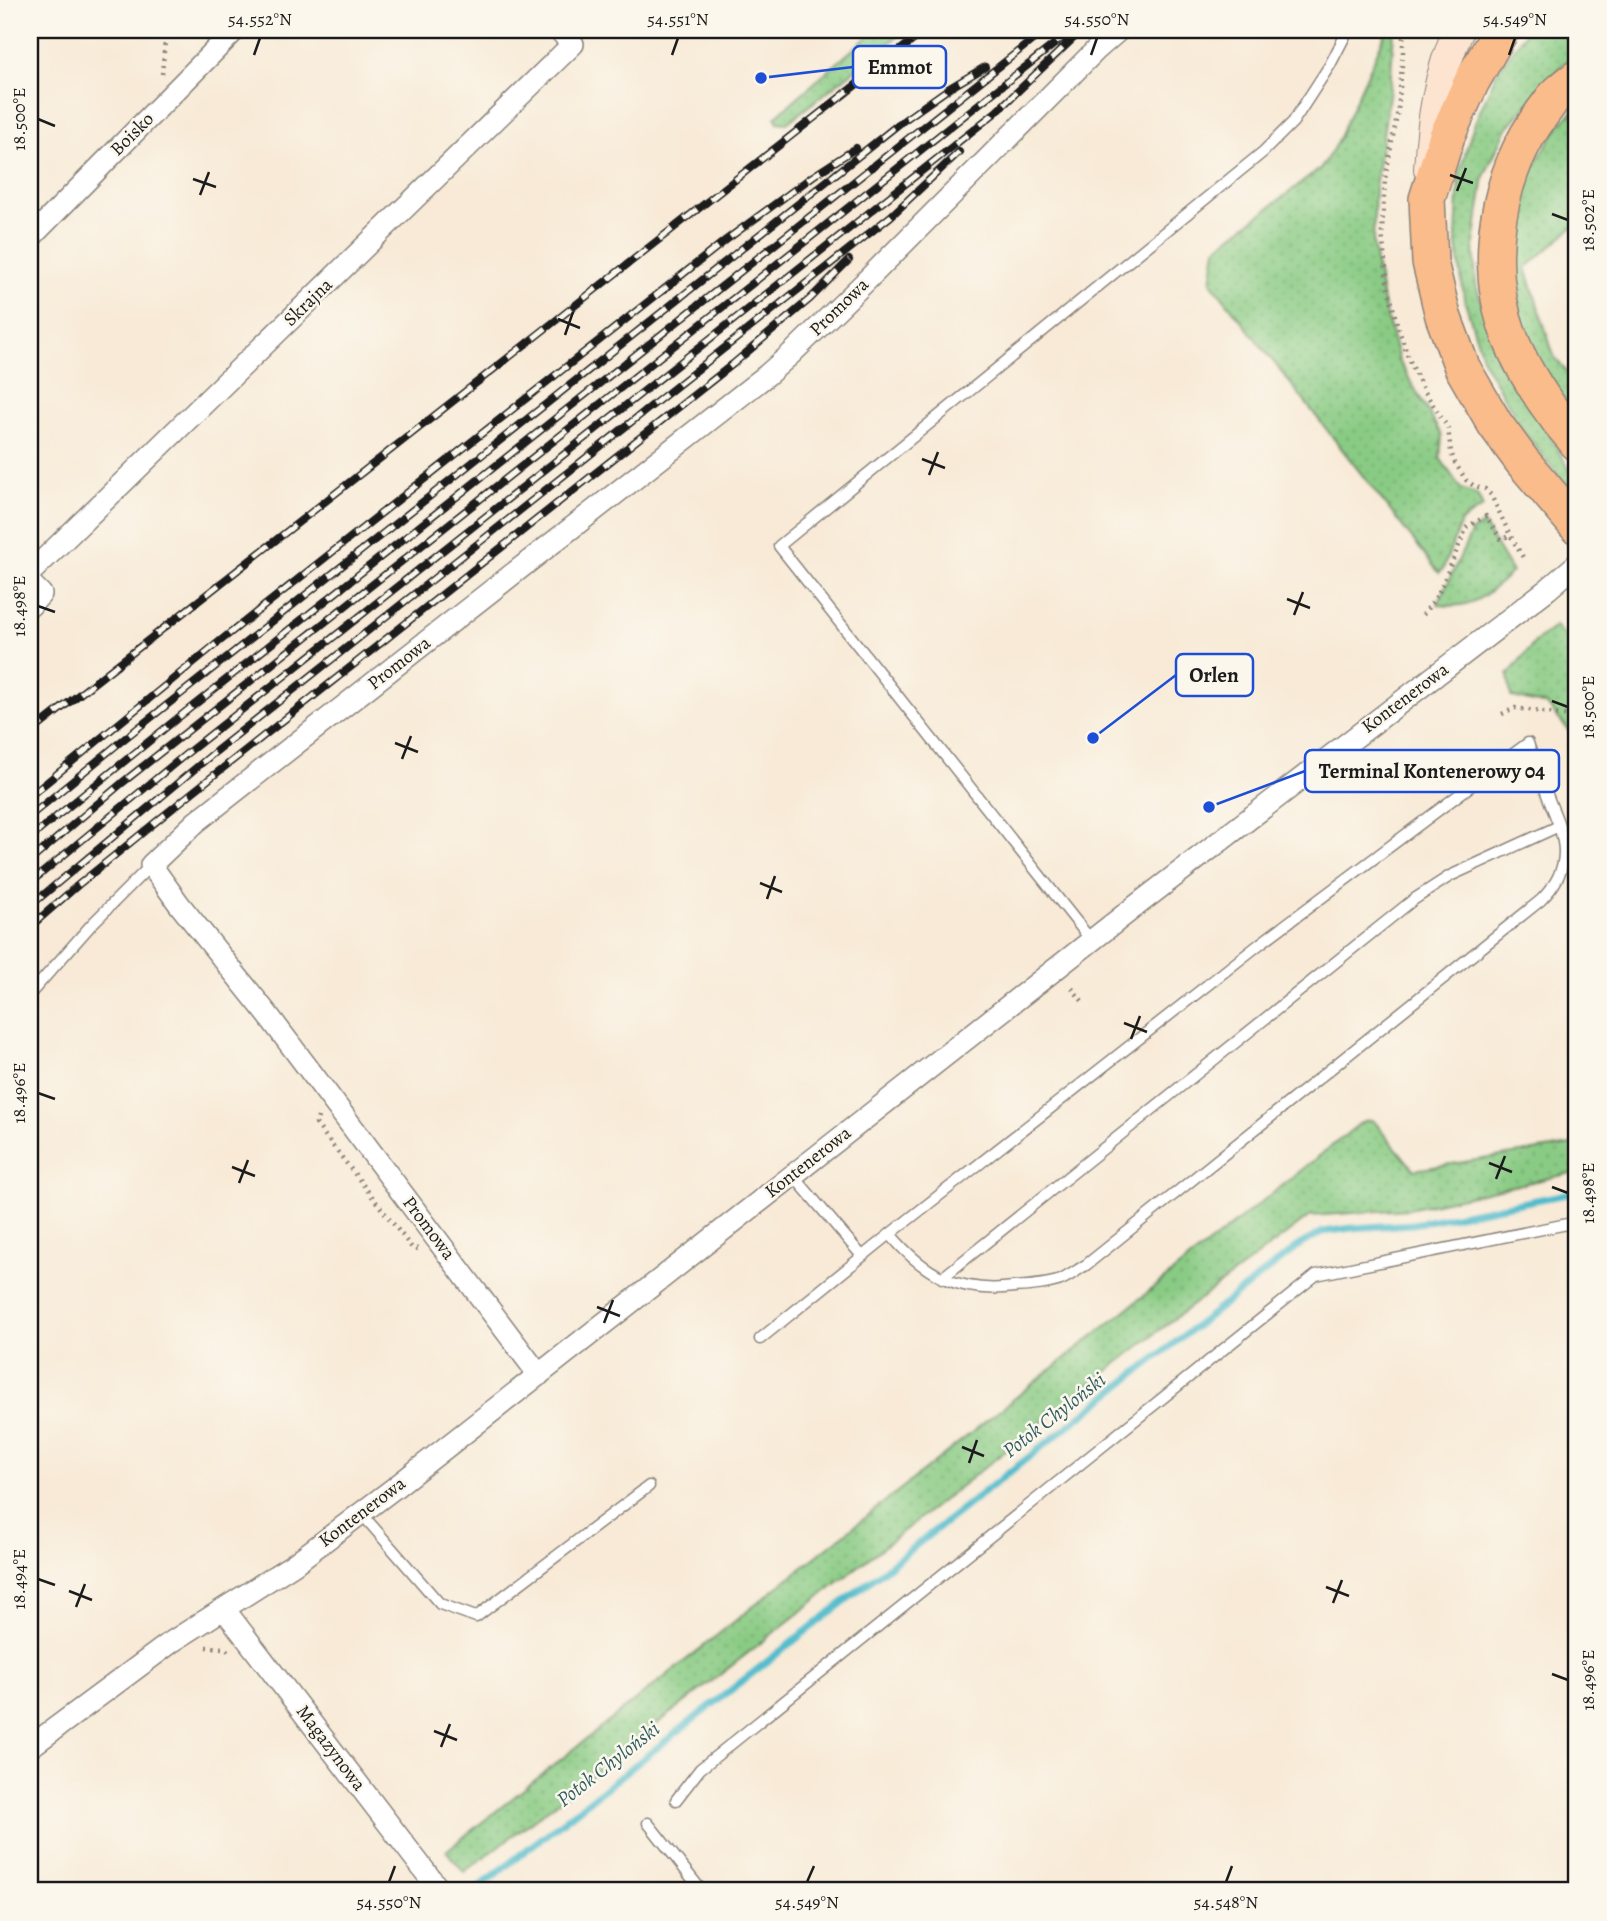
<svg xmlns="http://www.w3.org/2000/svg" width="1607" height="1921" viewBox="0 0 1607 1921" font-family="Alegreya,serif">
	<defs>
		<pattern id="grass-dots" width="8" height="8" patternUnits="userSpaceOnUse" patternTransform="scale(1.75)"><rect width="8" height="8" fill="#89cb84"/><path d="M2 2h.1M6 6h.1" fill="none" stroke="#76ae71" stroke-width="1.8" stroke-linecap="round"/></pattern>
	</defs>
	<rect width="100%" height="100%" fill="#fbf7ec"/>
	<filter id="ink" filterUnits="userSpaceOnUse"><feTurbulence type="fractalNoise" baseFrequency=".0143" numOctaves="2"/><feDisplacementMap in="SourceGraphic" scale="14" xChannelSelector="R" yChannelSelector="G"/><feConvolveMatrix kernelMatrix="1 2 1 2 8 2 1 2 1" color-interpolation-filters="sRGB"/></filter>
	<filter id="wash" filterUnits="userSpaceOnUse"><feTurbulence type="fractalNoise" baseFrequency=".00686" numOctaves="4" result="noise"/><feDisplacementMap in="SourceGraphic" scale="28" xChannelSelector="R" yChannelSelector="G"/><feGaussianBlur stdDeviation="1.57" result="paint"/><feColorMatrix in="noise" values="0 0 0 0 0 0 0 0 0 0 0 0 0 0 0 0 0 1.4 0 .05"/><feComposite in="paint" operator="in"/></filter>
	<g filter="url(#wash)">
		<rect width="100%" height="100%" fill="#f8ead7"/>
		<path fill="url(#grass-dots)" stroke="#527450" stroke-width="2" d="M875,30H906L787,123L778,122L775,117Z
			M1387,30H1394L1390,89L1375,187L1373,244L1383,302L1399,361L1442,436L1440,458L1461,489L1477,494L1483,507L1461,522L1443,569L1439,573L1211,282L1216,248L1321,168L1336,144Z
			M1527,30H1577V56L1563,64L1507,128L1484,176L1474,244L1476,284L1482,305L1499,350L1577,482V499L1525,433L1484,363L1464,298L1456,238L1459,175L1473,127L1496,74Z
			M1577,107V223L1526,268L1554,356L1577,385V420L1545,375L1512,302L1510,231L1527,164L1533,166L1561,123Z
			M1483,524L1512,572C1489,593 1471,612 1438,604L1472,531Z
			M1555,626L1573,644H1577V740L1547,705L1511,697L1508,675L1534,643Z
			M1373,1120L1414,1170L1577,1144V1172L1409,1209L1310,1216L1170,1322L559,1801L464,1872L446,1851L1363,1121Z"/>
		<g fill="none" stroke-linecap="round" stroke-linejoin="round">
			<path stroke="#50bbcc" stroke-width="7" d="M474,1891L1301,1244L1323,1232L1352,1228L1413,1224L1577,1192"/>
		</g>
	</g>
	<g filter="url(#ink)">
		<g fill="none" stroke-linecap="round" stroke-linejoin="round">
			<defs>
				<path id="service" d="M1091,940L779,546L1263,152L1293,122L1330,65L1348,30
					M30,994L92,924L151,865
					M792,1174L862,1256
					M942,1278L1413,900L1450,876L1559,826
					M760,1339L890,1234L1261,943L1528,743C1535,764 1543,784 1551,805C1557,819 1564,836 1564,852C1564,872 1554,887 1541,900L1086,1265C1079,1269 1071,1275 1063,1279C1049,1285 1029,1286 1014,1287C960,1294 924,1275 890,1234
					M361,1513L440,1604L476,1617L649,1486
					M676,1800L700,1769L1316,1275L1577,1222
					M648,1823L702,1891"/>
				<path id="minor" d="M30,238L235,30
					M30,573L573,44L559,30
					M30,583L41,594L30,606
					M539,1375L268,1015L179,904L151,865L196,822L767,375L792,353L863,284L1096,50L1119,30
					M224,1609L440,1891
					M30,1747L170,1643L294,1564L393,1489L1137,905L1548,589L1577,564"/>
				<path id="secondary" d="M1429,169C1432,121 1438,73 1459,30"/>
				<path id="trunk" d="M1501,30L1472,81L1447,136L1427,199L1430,262L1443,316L1462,367L1495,424L1522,461L1577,526
					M1577,78C1570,83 1563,89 1556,95C1551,100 1548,106 1543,112C1497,173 1482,262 1509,335C1520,364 1538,393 1557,418C1563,427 1571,434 1577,443"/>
			</defs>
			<use href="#service" stroke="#8a837a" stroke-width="13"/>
			<use href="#minor" stroke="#8a837a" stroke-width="24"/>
			<use href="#secondary" stroke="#8a837a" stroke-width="32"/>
			<use href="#trunk" stroke="#8a837a" stroke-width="38"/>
			<path stroke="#8a837a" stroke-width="4.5" stroke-dasharray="2 5" stroke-linecap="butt" d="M1403,30V54L1398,110L1385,179L1382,232L1387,282L1397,324L1408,357L1423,389L1448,428L1451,452L1455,463L1466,480L1474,486L1485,489L1491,495L1510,535L1524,559
				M162,74L166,30
				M1423,615L1438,594L1467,527L1486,516L1501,540L1510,535
				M1571,616L1577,624
				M1502,714L1515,708L1577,717
				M30,964L39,955
				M1072,988L1083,1002
				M318,1117L316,1124L412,1248L418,1249
				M206,1647L224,1648L228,1651"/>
			<use href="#service" stroke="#fff" stroke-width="10"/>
			<use href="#minor" stroke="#fff" stroke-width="21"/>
			<use href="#secondary" stroke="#fde4d1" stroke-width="30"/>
			<use href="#trunk" stroke="#fabc8b" stroke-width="35"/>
			<defs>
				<path id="rail" d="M30,733L926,30
					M30,796L210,649L726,240L813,176L856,148
					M30,816L119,743L900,123L948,89L985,67
					M30,838L174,721L1045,30
					M30,861L122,783L1062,38
					M30,883L186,754L996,112L1082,30
					M30,906L215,752L891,216L959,152
					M30,927L78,885L194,791L733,364L810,299L849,260"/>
			</defs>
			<use href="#rail" stroke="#1c1c1c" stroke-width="8"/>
			<use href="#rail" stroke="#fbf7ec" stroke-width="5" stroke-dasharray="16" stroke-linecap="butt"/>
		</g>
	</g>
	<path fill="none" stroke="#1c1c1c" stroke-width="2.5" d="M254,55L260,38M672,55L678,38M1091,55L1097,38M1509,55L1515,38M38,119L55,126M1450,175L1473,183M193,179L216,187M1457,191L1466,168M200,195L209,172M1552,214L1568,220M558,319L580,328M565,335L573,312M922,459L945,468M929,475L938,452M1287,599L1310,608M38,606L55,612M1294,615L1303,592M1552,701L1568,707M395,743L418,752M402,759L411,736M760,883L782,892M767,899L775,876M1124,1023L1147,1032M1131,1039L1140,1016M38,1093L55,1099M1489,1163L1512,1172M232,1167L255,1176M1496,1179L1505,1156M239,1183L248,1160M1552,1187L1568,1193M597,1307L620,1316M604,1323L613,1300M962,1447L984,1456M969,1463L977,1440M38,1579L55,1585M1326,1587L1349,1596M69,1591L92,1600M1333,1603L1342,1580M76,1607L85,1584M1552,1674L1568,1680M434,1731L457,1740M441,1747L450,1724M389,1882L395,1866M807,1882L814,1866M1226,1882L1232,1866"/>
	<g text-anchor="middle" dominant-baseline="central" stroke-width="5" stroke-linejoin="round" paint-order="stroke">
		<g font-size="19" fill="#1c1c1c" stroke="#fbf7ec">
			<text transform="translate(132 134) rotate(-45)">Boisko</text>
			<text transform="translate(308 302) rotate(-44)">Skrajna</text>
			<text transform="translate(839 307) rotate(-44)">Promowa</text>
			<text transform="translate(399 663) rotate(-38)">Promowa</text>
			<text transform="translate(1405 698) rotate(-37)">Kontenerowa</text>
			<text transform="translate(808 1162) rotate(-38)">Kontenerowa</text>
			<text transform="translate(429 1228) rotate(53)">Promowa</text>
			<text transform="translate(362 1512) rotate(-37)">Kontenerowa</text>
			<text transform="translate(331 1748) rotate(53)">Magazynowa</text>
		</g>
		<g font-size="21" font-style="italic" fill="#315c62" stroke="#fbf7ec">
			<text transform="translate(1054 1415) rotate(-38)">Potok Chyloński</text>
			<text transform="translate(608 1764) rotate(-38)">Potok Chyloński</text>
		</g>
	</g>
	<path fill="none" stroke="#1d4ed8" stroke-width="2.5" d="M761 78L853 67M1093 738L1176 675M1209 807L1305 771"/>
	<g fill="#1d4ed8" stroke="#fbf7ec" stroke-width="2.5">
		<circle cx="761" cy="78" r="7"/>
		<circle cx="1093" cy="738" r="7"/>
		<circle cx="1209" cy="807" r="7"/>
	</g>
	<g fill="#fbf7ec" stroke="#1d4ed8" stroke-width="2.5">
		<rect x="853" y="46" width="93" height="42" rx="7"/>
		<rect x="1176" y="654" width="77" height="42" rx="7"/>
		<rect x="1305" y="750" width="254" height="42" rx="7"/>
	</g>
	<g font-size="21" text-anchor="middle" font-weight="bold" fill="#1c1c1c">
		<text x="900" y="74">Emmot</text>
		<text x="1214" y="682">Orlen</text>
		<text x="1432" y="778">Terminal Kontenerowy 04</text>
	</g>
	<rect width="1607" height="1921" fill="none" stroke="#fbf7ec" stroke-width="77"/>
	<rect x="38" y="38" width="1530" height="1844" fill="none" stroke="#1c1c1c" stroke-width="2.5"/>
	<g font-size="18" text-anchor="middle" fill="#1c1c1c">
		<text x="260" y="25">54.552°N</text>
		<text x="678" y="25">54.551°N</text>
		<text x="1097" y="25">54.550°N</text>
		<text x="1515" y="25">54.549°N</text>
		<text transform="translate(19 119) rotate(-90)" y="6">18.500°E</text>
		<text transform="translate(1588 220) rotate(-90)" y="6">18.502°E</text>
		<text transform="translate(19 606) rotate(-90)" y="6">18.498°E</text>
		<text transform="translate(1588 707) rotate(-90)" y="6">18.500°E</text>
		<text transform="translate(19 1093) rotate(-90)" y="6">18.496°E</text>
		<text transform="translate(1588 1193) rotate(-90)" y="6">18.498°E</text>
		<text transform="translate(19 1579) rotate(-90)" y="6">18.494°E</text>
		<text transform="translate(1588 1680) rotate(-90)" y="6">18.496°E</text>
		<text x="389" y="1908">54.550°N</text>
		<text x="807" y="1908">54.549°N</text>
		<text x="1226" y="1908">54.548°N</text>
	</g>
</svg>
